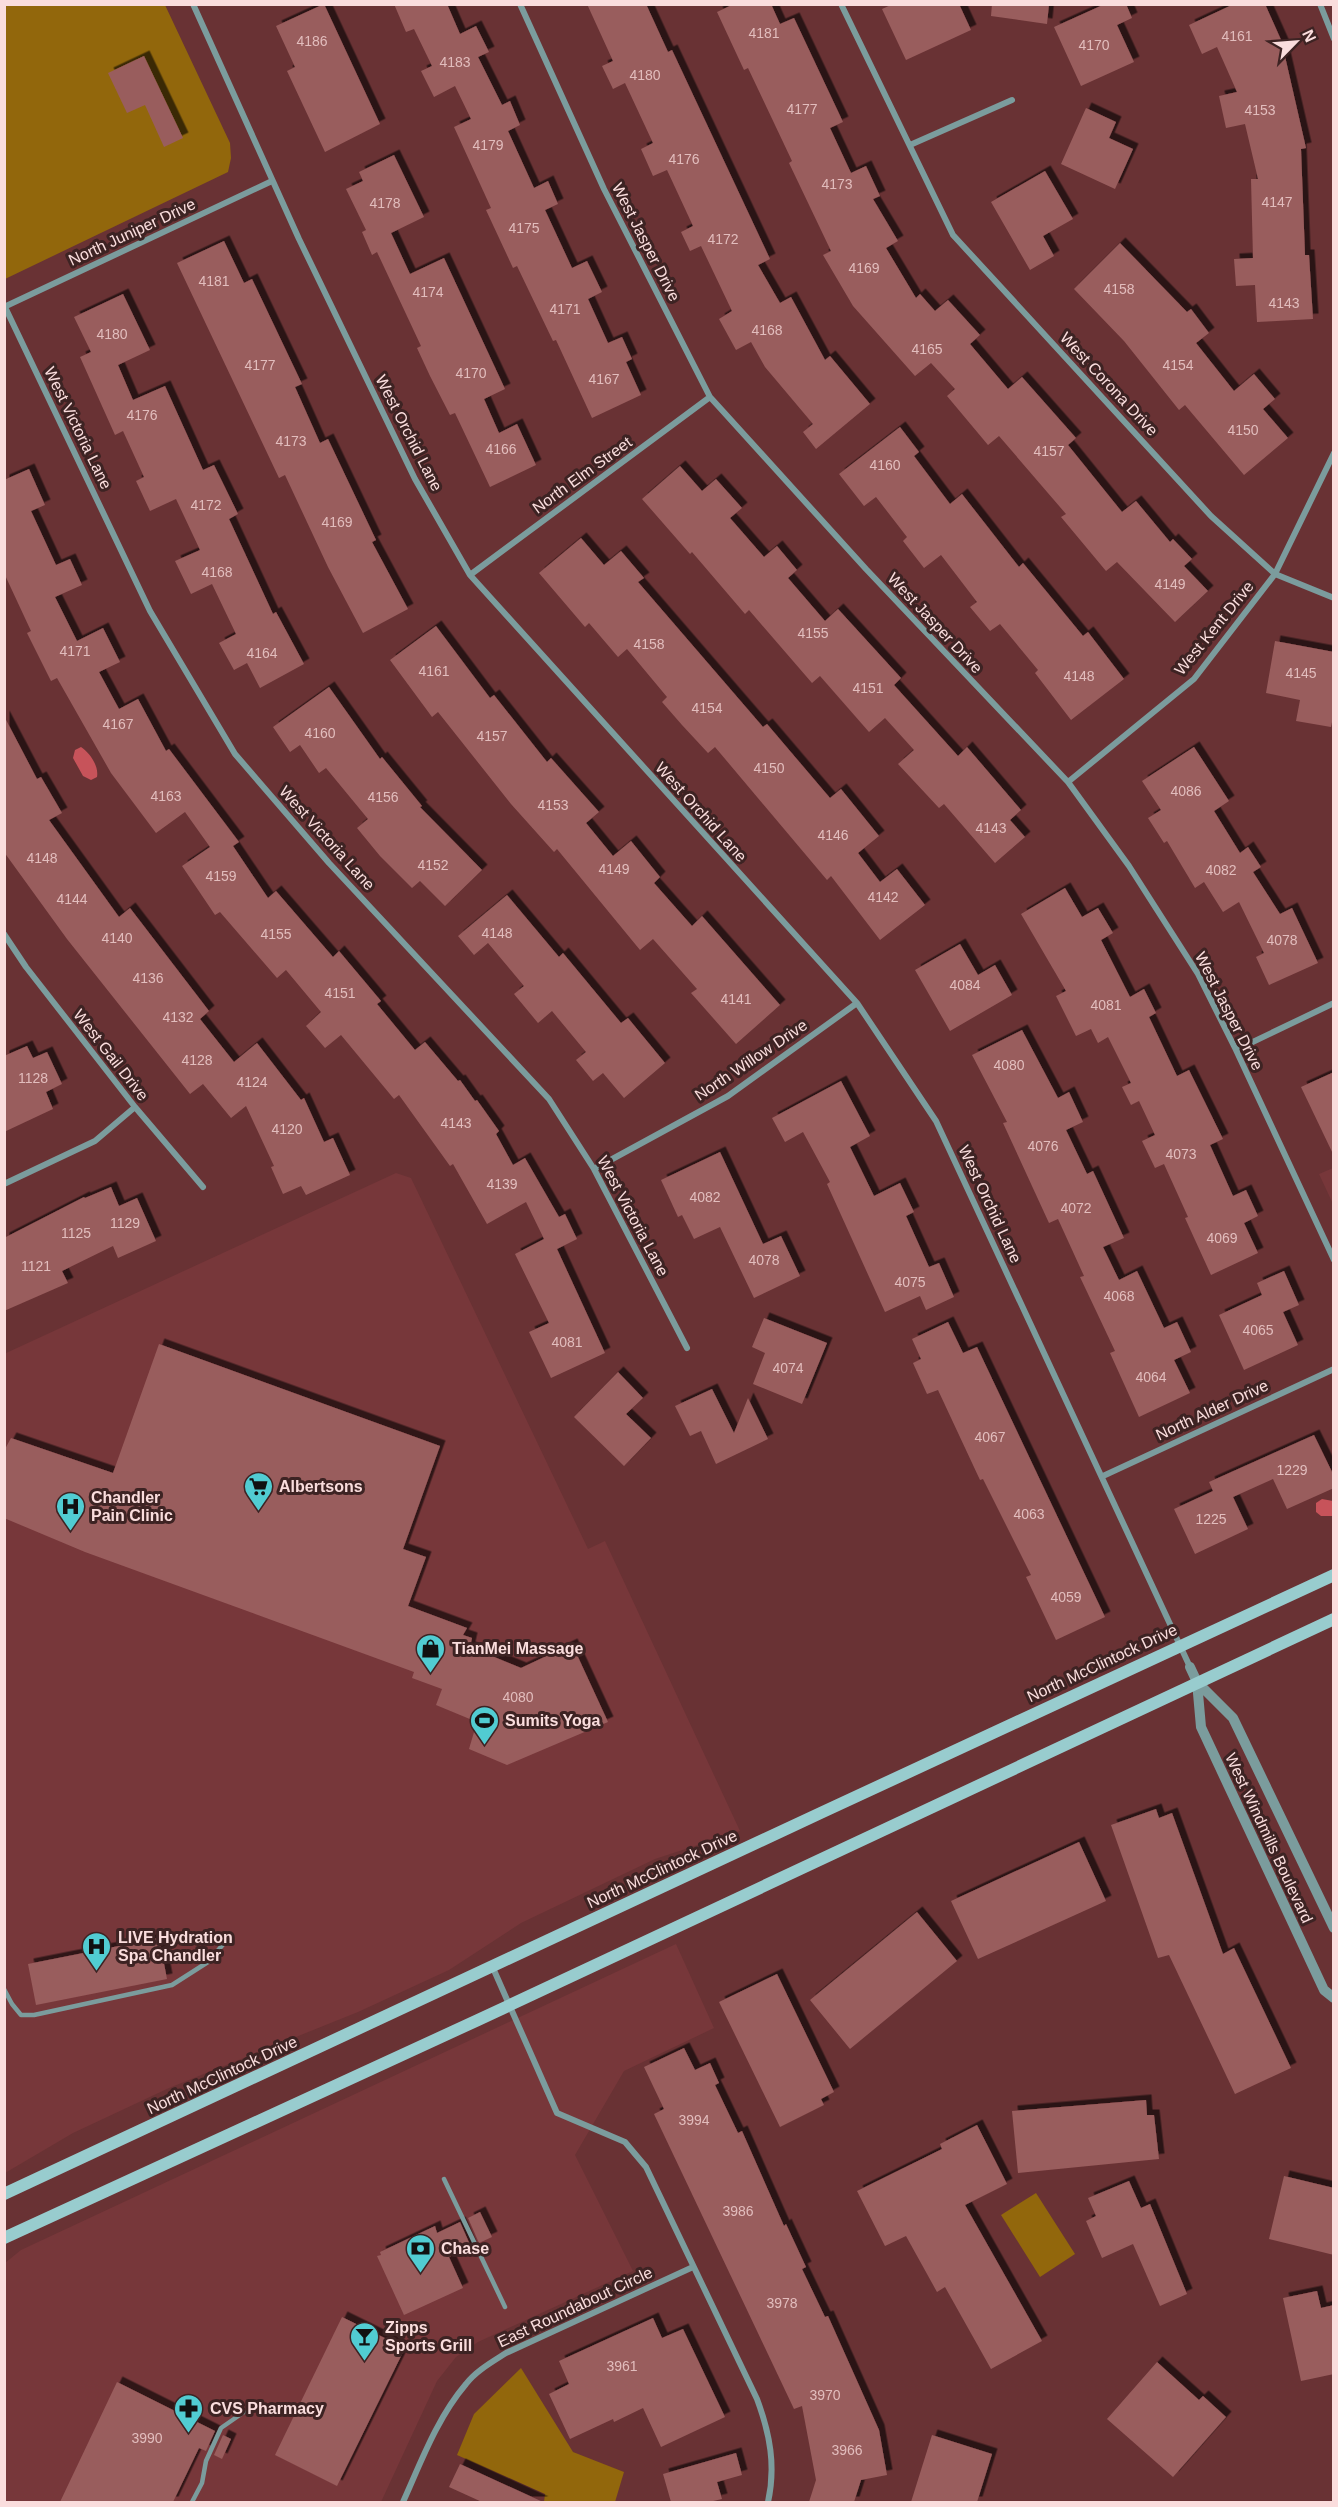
<svg xmlns="http://www.w3.org/2000/svg" width="1338" height="2507" viewBox="0 0 1338 2507" font-family="Arial,sans-serif">
	<defs>
		<filter id="shadow"><feDropShadow dx="5.5" dy="-5.5" stdDeviation="0" flood-color="#0009"/></filter>
	</defs>
	<rect width="100%" height="100%" fill="#693234"/>
	<path fill="#77373a" d="M1333,1168V1204L1319,1174Z
		M396,1173L411,1178L588,1549L605,1541L740,1831L655,1859L521,1923L449,1970L358,2012L169,2088L73,2133L5,2173L4,1354Z
		M676,1944L714,2028L624,2071L575,2155L633,2271L478,2342L456,2357L437,2381L381,2502H5V2263L21,2250Z"/>
	<path fill="#92670c" d="M5,5H165L230,143L231,158L228,172L5,279Z
		M1036,2193L1075,2254L1040,2277L1001,2215Z
		M521,2368L573,2452L624,2472L615,2502H544L545,2494L457,2455L474,2414Z"/>
	<path fill="#c7535a" d="M81,747C90,753 99,766 97,777L91,780L83,776L73,758L75,750Z
		M1322,1499L1333,1501V1516H1321L1316,1512V1503Z"/>
	<path fill="#995d5d" filter="url(#shadow)" d="M324,4L380,124L325,152L287,71L295,67L276,26Z
		M394,4H447L460,34L476,26L489,52L478,57L502,105L510,101L520,125L508,131L534,188L548,181L558,204L545,210L572,268L587,261L602,292L588,299L608,343L622,337L632,359L626,362L641,395L592,418L556,340L553,341L517,266L513,268L486,210L491,208L454,127L471,119L455,86L434,97L421,71L432,66L414,29L406,32Z
		M587,4H646L668,52L672,50L770,259L758,265L780,303L791,297L825,360L830,356L870,404L816,449L803,432L813,424L765,367L751,342L736,350L719,319L732,311L701,246L690,251L681,232L693,226L667,170L653,176L641,149L653,143L625,83L613,89L602,66L613,61Z
		M734,4H771L780,24L794,18L843,122L830,128L851,173L866,166L880,196L873,199L898,241L886,248L916,298L920,294L935,311L948,300L980,335L970,344L1008,389L1022,377L1076,438L1068,445L1122,512L1136,501L1170,542L1173,539L1192,559L1184,566L1208,591L1175,622L1117,562L1106,571L1061,517L1066,514L999,436L988,445L947,396L955,389L931,363L915,376L853,306L823,255L831,251L789,163L792,161L748,68L744,70L717,12Z
		M893,4H959L971,30L906,60L882,9Z
		M992,4H1049L1047,24L991,16Z
		M1105,4H1126L1132,18L1117,25L1134,62L1081,86L1054,27Z
		M1234,4H1265L1286,51L1284,52L1306,148L1301,149L1305,255H1309L1313,319L1257,322L1255,285L1236,286L1234,259L1253,258L1251,179H1258L1245,124L1226,128L1219,96L1237,92L1217,47L1202,54L1189,25Z
		M144,56L183,138L164,147L145,105L127,113L108,73Z
		M1086,108L1116,122L1109,138L1133,149L1115,189L1061,164Z
		M394,155L424,217L391,233L410,274L444,258L505,389L484,399L499,433L517,424L536,465L490,487L455,413L450,415L430,376L417,348L421,346L377,252L372,255L362,232L366,230L346,189L363,181L359,172Z
		M1045,171L1073,219L1043,236L1054,256L1030,270L991,202Z
		M224,241L244,283L252,279L302,384L295,387L320,443L328,439L376,540L372,542L408,609L363,633L328,567L285,475L279,478L177,263Z
		M1120,243L1187,312L1191,309L1209,333L1196,343L1234,391L1254,374L1275,399L1263,409L1288,438L1244,475L1185,405L1179,410L1124,341L1074,289Z
		M123,294L150,350L118,365L133,400L165,386L203,470L214,465L238,514L229,519L273,614L276,612L304,664L260,688L247,663L234,670L219,643L236,634L212,584L191,594L175,561L200,550L176,499L150,511L136,481L144,477L123,431L115,435L80,357L91,352L74,317Z
		M900,427L919,452L914,456L950,504L962,494L1019,567L1023,563L1083,636L1088,632L1124,679L1071,720L1035,673L1038,670L1000,624L990,631L970,607L977,602L941,555L924,568L903,541L907,537L876,497L864,506L839,474Z
		M680,466L702,491L716,479L742,508L730,518L764,557L777,546L797,570L788,578L825,621L838,609L901,678L894,685L958,756L967,747L1021,810L1010,820L1025,837L995,863L944,804L939,808L898,764L914,750L885,718L869,732L820,676L812,683L749,610L745,614L692,552L690,554L642,499Z
		M29,469L45,505L31,511L56,565L70,559L82,585L55,597L77,641L103,628L120,662L99,672L119,709L138,699L166,751L169,749L239,842L233,846L268,898L276,891L333,957L339,951L381,1001L377,1004L415,1050L425,1042L458,1081L460,1080L475,1101L477,1100L499,1131L496,1134L513,1165L525,1158L559,1217L565,1214L577,1239L557,1249L605,1353L551,1378L529,1332L549,1323L515,1254L544,1239L526,1202L487,1224L453,1164L450,1166L399,1095L394,1099L341,1035L325,1048L306,1026L321,1012L286,970L277,978L220,912L215,915L182,866L210,847L185,812L156,833L111,773L57,678L51,681L27,633L31,631L4,573V480Z
		M581,538L604,565L621,551L644,578L638,582L763,727L767,724L830,798L841,789L879,836L858,853L880,882L897,869L925,905L880,940L831,876L827,880L715,747L708,753L682,725L662,702L667,697L627,649L618,657L589,623L585,627L539,573Z
		M436,626L490,698L494,695L547,762L551,758L599,812L586,823L613,856L631,841L660,877L654,883L692,926L702,916L780,1005L736,1044L691,993L697,989L653,939L640,950L557,849L554,852L511,804L438,712L432,717L390,660Z
		M1275,641L1334,652V712L1331,727L1296,721L1300,700L1266,693Z
		M329,687L380,759L382,757L422,806L420,807L482,870L445,906L420,881L412,888L380,856L357,828L368,819L326,768L319,773L300,745L290,752L273,727Z
		M4,716L37,779L41,777L62,813L49,820L119,917L130,908L209,1011L200,1019L234,1062L257,1043L301,1100L304,1098L324,1142L333,1138L350,1175L306,1195L301,1186L283,1194L271,1167L274,1166L246,1106L231,1118L203,1084L190,1094L67,939L4,852Z
		M1194,747L1229,801L1214,811L1240,853L1248,847L1261,867L1253,872L1280,914L1292,908L1318,963L1269,985L1256,957L1264,953L1239,902L1223,912L1204,882L1195,888L1167,841L1164,843L1148,818L1161,810L1142,781Z
		M1065,888L1082,917L1098,908L1113,933L1101,940L1130,997L1144,989L1156,1013L1149,1017L1177,1076L1189,1070L1223,1139L1210,1145L1233,1196L1246,1190L1258,1216L1244,1223L1258,1253L1211,1275L1185,1218L1188,1217L1164,1164L1155,1168L1142,1141L1155,1135L1139,1101L1131,1105L1122,1087L1131,1083L1108,1037L1098,1043L1091,1029L1076,1036L1056,996L1066,991L1021,914Z
		M507,895L559,957L563,953L621,1023L628,1018L665,1063L624,1098L603,1073L593,1081L576,1060L586,1052L552,1011L538,1023L514,994L524,986L488,943L474,955L458,936Z
		M960,944L978,975L995,965L1012,995L950,1031L915,970Z
		M1022,1030L1058,1098L1069,1092L1083,1122L1066,1130L1087,1174L1093,1171L1124,1238L1103,1247L1119,1280L1137,1271L1164,1328L1177,1322L1191,1352L1174,1360L1190,1393L1139,1417L1110,1353L1115,1351L1080,1277L1084,1276L1058,1219L1049,1223L1003,1123L1007,1122L972,1055Z
		M27,1046L33,1058L47,1052L62,1084L46,1092L53,1109L4,1132V1056Z
		M1334,1072V1156L1301,1087Z
		M841,1081L870,1136L850,1147L874,1196L900,1183L914,1212L906,1216L929,1267L939,1263L954,1297L926,1310L920,1296L885,1312L827,1184L830,1182L803,1132L785,1142L772,1118Z
		M720,1152L763,1244L781,1236L800,1276L754,1298L720,1227L694,1239L682,1215L678,1217L661,1180Z
		M111,1187L119,1206L137,1198L156,1241L118,1258L113,1246L62,1271L68,1283L4,1311V1238L84,1197L85,1198Z
		M1284,1271L1299,1305L1283,1312L1298,1345L1244,1370L1219,1315L1262,1295L1257,1283Z
		M764,1318L827,1343L802,1404L753,1384L765,1353L752,1347Z
		M948,1322L963,1353L977,1347L1105,1617L1056,1640L1026,1577L1031,1575L983,1479L980,1480L938,1390L927,1394L913,1363L921,1359L912,1339Z
		M159,1344L440,1446L403,1549L426,1557L408,1606L467,1628L463,1635L472,1638L470,1647L521,1668L572,1644L608,1722L507,1765L469,1749L477,1722L436,1705L442,1689L412,1678L414,1672L85,1552L4,1518V1451L11,1438L113,1473Z
		M618,1372L643,1398L626,1414L651,1438L624,1466L574,1417Z
		M712,1389L734,1433L748,1398L768,1439L716,1464L701,1431L690,1436L675,1406Z
		M1314,1435L1334,1476V1488L1287,1509L1273,1479L1233,1497L1248,1529L1195,1554L1174,1509L1213,1491L1209,1482Z
		M1156,1809L1159,1818L1172,1813L1223,1954L1234,1948L1291,2068L1235,2094L1169,1955L1158,1958L1111,1825Z
		M1079,1842L1106,1901L978,1959L951,1901Z
		M917,1912L957,1961L850,2049L810,2000Z
		M159,1938L167,1979L36,2005L28,1964Z
		M777,1974L834,2092L821,2099L824,2105L780,2127L719,2002Z
		M684,2048L695,2070L710,2063L719,2083L715,2085L738,2133L742,2131L784,2226L786,2224L806,2267L802,2269L825,2317L828,2316L879,2430L887,2475L861,2480L854,2502H809L816,2480L802,2406L794,2409L654,2114L664,2109L644,2067Z
		M1146,2100L1147,2115H1154L1159,2159L1018,2173L1012,2111Z
		M977,2125L1007,2184L965,2205L1042,2341L991,2369L945,2287L937,2292L906,2236L885,2246L857,2191L942,2149L940,2144Z
		M1284,2176L1334,2188V2255L1269,2239Z
		M1129,2181L1141,2208L1150,2204L1187,2294L1160,2306L1133,2244L1102,2258L1086,2221L1096,2216L1088,2198Z
		M480,2212L492,2237L479,2243L468,2218Z
		M460,2222L471,2247L449,2257L463,2288L404,2315L377,2256L381,2255L380,2252L435,2226L437,2233Z
		M1317,2291L1321,2308L1334,2305V2374L1301,2381L1283,2298Z
		M342,2317L405,2348L337,2486L275,2455Z
		M653,2318L662,2338L683,2329L725,2417L661,2447L643,2408L614,2422L613,2419L570,2439L549,2394L569,2384L559,2361Z
		M1157,2362L1199,2400L1203,2396L1226,2417L1173,2477L1107,2419Z
		M117,2382L215,2431L206,2451L199,2448L173,2502H60Z
		M223,2435L231,2439L222,2459L214,2455Z
		M932,2435L992,2454L977,2502H911Z
		M736,2453L742,2475L717,2482L722,2499L709,2502H671L663,2474Z
		M460,2464L543,2502H482L449,2487Z"/>
	<g fill="none" stroke-linecap="round" stroke-linejoin="round">
		<path stroke="#7b9c9d" stroke-width="4.5" d="M4,1989L12,2004L21,2015H34L172,1985L208,1962L226,1941
			M444,2179L505,2307
			M192,2502L202,2483L206,2461L221,2428L244,2412"/>
		<path stroke="#7b9c9d" stroke-width="6" d="M193,4L299,239L415,479L470,575L857,1003L936,1121L1190,1667
			M520,4L604,189L710,397L866,569L1068,782L1129,866L1198,974L1236,1050L1334,1260
			M841,4L953,235L1211,516L1275,574L1334,598
			M1320,4L1334,39
			M910,145L1012,100
			M4,307L272,181
			M5,307L150,611L235,754L329,863L549,1099L594,1169L687,1348
			M470,575L710,397
			M1068,782L1194,679L1275,574L1334,453
			M4,934L26,967L135,1107L203,1187
			M1236,1050L1334,1003
			M594,1169L728,1096L857,1003
			M4,1184L95,1141L135,1107
			M1103,1476L1334,1369
			M493,1968L557,2113L625,2142L646,2167L757,2399C770,2434 776,2466 768,2502
			M403,2502C421,2462 437,2418 466,2384C476,2371 492,2362 506,2353L693,2267"/>
		<path stroke="#7b9c9d" stroke-width="10" d="M1190,1667L1197,1682L1233,1718L1334,1928
			M1197,1682L1201,1727L1324,1990L1334,1998"/>
		<path stroke="#98ccce" stroke-width="12" d="M4,2194C449,1990 889,1778 1334,1575
			M4,2238L478,2020L1334,1619"/>
	</g>
	<defs>
		<symbol id="supermarket-pin" viewBox="-11 -11 22 30"><path d="M0 17L-7.5 6A9.5 9.5 0 1 1 7.5 6Z" fill="#51ccd2" stroke="#3d2323"/><path d="M-6-5.5h2.5l.6 2H6L4.5 2H-2.5L-4.4-4H-6ZM-1.5 3.2a1.3 1.3 0 1 0 .1 0ZM3 3.2a1.3 1.3 0 1 0 .1 0Z" fill="#111"/></symbol>
		<symbol id="hospital-pin" viewBox="-11 -11 22 30"><path d="M0 17L-7.5 6A9.5 9.5 0 1 1 7.5 6Z" fill="#51ccd2" stroke="#3d2323"/><path d="M-5-5h3v3.5h4V-5h3V5h-3V1.5h-4V5h-3Z" fill="#111"/></symbol>
		<symbol id="shop-pin" viewBox="-11 -11 22 30"><path d="M0 17L-7.5 6A9.5 9.5 0 1 1 7.5 6Z" fill="#51ccd2" stroke="#3d2323"/><path d="M-5-2.5h2.3a2.7 3.5 0 0 1 5.4 0H5L5.5 6h-11ZM-1.5-2.5h3a1.5 2.3 0 0 0-3 0Z" fill="#111"/></symbol>
		<symbol id="stadium-pin" viewBox="-11 -11 22 30"><path d="M0 17L-7.5 6A9.5 9.5 0 1 1 7.5 6Z" fill="#51ccd2" stroke="#3d2323"/><path d="M0-5a6.5 5 0 1 0 0 10a6.5 5 0 1 0 0-10ZM-3.5-1.8h7v3.6h-7Z" fill="#111"/></symbol>
		<symbol id="bank-pin" viewBox="-11 -11 22 30"><path d="M0 17L-7.5 6A9.5 9.5 0 1 1 7.5 6Z" fill="#51ccd2" stroke="#3d2323"/><path d="M-6-4H6V4H-6ZM0-2.3a2.3 2.3 0 1 0 0 4.6a2.3 2.3 0 1 0 0-4.6Z" fill="#111"/></symbol>
		<symbol id="bar-pin" viewBox="-11 -11 22 30"><path d="M0 17L-7.5 6A9.5 9.5 0 1 1 7.5 6Z" fill="#51ccd2" stroke="#3d2323"/><path d="M-6-5H6L.8 .8V4.5H3.5V6h-7V4.5H-.8V.8Z" fill="#111"/></symbol>
		<symbol id="pharmacy-pin" viewBox="-11 -11 22 30"><path d="M0 17L-7.5 6A9.5 9.5 0 1 1 7.5 6Z" fill="#51ccd2" stroke="#3d2323"/><path d="M-2-6h4v4h4v4h-4v4h-4v-4h-4v-4h4Z" fill="#111"/></symbol>
	</defs>
	<g fill-rule="evenodd">
		<use href="#supermarket-pin" x="242" y="1470" width="33" height="45"/>
		<use href="#hospital-pin" x="54" y="1490" width="33" height="45"/>
		<use href="#shop-pin" x="414" y="1632" width="33" height="45"/>
		<use href="#stadium-pin" x="468" y="1704" width="33" height="45"/>
		<use href="#hospital-pin" x="80" y="1930" width="33" height="45"/>
		<use href="#bank-pin" x="404" y="2232" width="33" height="45"/>
		<use href="#bar-pin" x="348" y="2320" width="33" height="45"/>
		<use href="#pharmacy-pin" x="172" y="2392" width="33" height="45"/>
	</g>
	<g text-anchor="middle" dominant-baseline="central" stroke-width="6" stroke-linejoin="round" paint-order="stroke">
		<g font-size="14" fill="#e2bdbd">
			<text x="764" y="33">4181</text>
			<text x="1237" y="36">4161</text>
			<text x="312" y="41">4186</text>
			<text x="1094" y="45">4170</text>
			<text x="455" y="62">4183</text>
			<text x="645" y="75">4180</text>
			<text x="802" y="109">4177</text>
			<text x="1260" y="110">4153</text>
			<text x="488" y="145">4179</text>
			<text x="684" y="159">4176</text>
			<text x="837" y="184">4173</text>
			<text x="1277" y="202">4147</text>
			<text x="385" y="203">4178</text>
			<text x="524" y="228">4175</text>
			<text x="723" y="239">4172</text>
			<text x="864" y="268">4169</text>
			<text x="214" y="281">4181</text>
			<text x="1119" y="289">4158</text>
			<text x="428" y="292">4174</text>
			<text x="1284" y="303">4143</text>
			<text x="565" y="309">4171</text>
			<text x="767" y="330">4168</text>
			<text x="112" y="334">4180</text>
			<text x="927" y="349">4165</text>
			<text x="260" y="365">4177</text>
			<text x="1178" y="365">4154</text>
			<text x="471" y="373">4170</text>
			<text x="604" y="379">4167</text>
			<text x="142" y="415">4176</text>
			<text x="1243" y="430">4150</text>
			<text x="291" y="441">4173</text>
			<text x="501" y="449">4166</text>
			<text x="1049" y="451">4157</text>
			<text x="885" y="465">4160</text>
			<text x="206" y="505">4172</text>
			<text x="337" y="522">4169</text>
			<text x="217" y="572">4168</text>
			<text x="1170" y="584">4149</text>
			<text x="813" y="633">4155</text>
			<text x="649" y="644">4158</text>
			<text x="75" y="651">4171</text>
			<text x="262" y="653">4164</text>
			<text x="434" y="671">4161</text>
			<text x="1301" y="673">4145</text>
			<text x="1079" y="676">4148</text>
			<text x="868" y="688">4151</text>
			<text x="707" y="708">4154</text>
			<text x="118" y="724">4167</text>
			<text x="320" y="733">4160</text>
			<text x="492" y="736">4157</text>
			<text x="769" y="768">4150</text>
			<text x="1186" y="791">4086</text>
			<text x="166" y="796">4163</text>
			<text x="383" y="797">4156</text>
			<text x="553" y="805">4153</text>
			<text x="991" y="828">4143</text>
			<text x="833" y="835">4146</text>
			<text x="42" y="858">4148</text>
			<text x="433" y="865">4152</text>
			<text x="614" y="869">4149</text>
			<text x="1221" y="870">4082</text>
			<text x="221" y="876">4159</text>
			<text x="883" y="897">4142</text>
			<text x="72" y="899">4144</text>
			<text x="497" y="933">4148</text>
			<text x="276" y="934">4155</text>
			<text x="117" y="938">4140</text>
			<text x="1282" y="940">4078</text>
			<text x="148" y="978">4136</text>
			<text x="965" y="985">4084</text>
			<text x="340" y="993">4151</text>
			<text x="736" y="999">4141</text>
			<text x="1106" y="1005">4081</text>
			<text x="178" y="1017">4132</text>
			<text x="197" y="1060">4128</text>
			<text x="1009" y="1065">4080</text>
			<text x="33" y="1078">1128</text>
			<text x="252" y="1082">4124</text>
			<text x="456" y="1123">4143</text>
			<text x="287" y="1129">4120</text>
			<text x="1043" y="1146">4076</text>
			<text x="1181" y="1154">4073</text>
			<text x="502" y="1184">4139</text>
			<text x="705" y="1197">4082</text>
			<text x="1076" y="1208">4072</text>
			<text x="125" y="1223">1129</text>
			<text x="76" y="1233">1125</text>
			<text x="1222" y="1238">4069</text>
			<text x="764" y="1260">4078</text>
			<text x="36" y="1266">1121</text>
			<text x="910" y="1282">4075</text>
			<text x="1119" y="1296">4068</text>
			<text x="1258" y="1330">4065</text>
			<text x="567" y="1342">4081</text>
			<text x="788" y="1368">4074</text>
			<text x="1151" y="1377">4064</text>
			<text x="990" y="1437">4067</text>
			<text x="1292" y="1470">1229</text>
			<text x="1029" y="1514">4063</text>
			<text x="1211" y="1519">1225</text>
			<text x="1066" y="1597">4059</text>
			<text x="518" y="1697">4080</text>
			<text x="694" y="2120">3994</text>
			<text x="738" y="2211">3986</text>
			<text x="782" y="2303">3978</text>
			<text x="622" y="2366">3961</text>
			<text x="825" y="2395">3970</text>
			<text x="147" y="2438">3990</text>
			<text x="847" y="2450">3966</text>
		</g>
		<g font-size="16" fill="#fadddd" stroke="#3d2323">
			<text transform="translate(132 232) rotate(-25)">North Juniper Drive</text>
			<text transform="translate(646 242) rotate(63)">West Jasper Drive</text>
			<text transform="translate(1109 384) rotate(47)">West Corona Drive</text>
			<text transform="translate(78 428) rotate(64)">West Victoria Lane</text>
			<text transform="translate(409 433) rotate(63)">West Orchid Lane</text>
			<text transform="translate(582 475) rotate(-36)">North Elm Street</text>
			<text transform="translate(935 623) rotate(47)">West Jasper Drive</text>
			<text transform="translate(1214 628) rotate(-51)">West Kent Drive</text>
			<text transform="translate(701 812) rotate(48)">West Orchid Lane</text>
			<text transform="translate(327 838) rotate(48)">West Victoria Lane</text>
			<text transform="translate(1229 1011) rotate(63)">West Jasper Drive</text>
			<text transform="translate(111 1055) rotate(52)">West Gail Drive</text>
			<text transform="translate(751 1060) rotate(-34)">North Willow Drive</text>
			<text transform="translate(990 1204) rotate(65)">West Orchid Lane</text>
			<text transform="translate(633 1216) rotate(62)">West Victoria Lane</text>
			<text transform="translate(1212 1410) rotate(-25)">North Alder Drive</text>
			<text transform="translate(1102 1663) rotate(-25)">North McClintock Drive</text>
			<text transform="translate(1269 1838) rotate(65)">West Windmills Boulevard</text>
			<text transform="translate(662 1869) rotate(-25)">North McClintock Drive</text>
			<text transform="translate(222 2075) rotate(-25)">North McClintock Drive</text>
			<text transform="translate(575 2307) rotate(-25)">East Roundabout Circle</text>
		</g>
		<g font-size="16" font-weight="bold" fill="#fadddd" stroke="#3d2323" text-anchor="start">
			<text x="279" y="1486">Albertsons</text>
			<text x="91" y="1497">Chandler<tspan x="91" dy="18">Pain Clinic</tspan></text>
			<text x="452" y="1648">TianMei Massage</text>
			<text x="505" y="1720">Sumits Yoga</text>
			<text x="118" y="1937">LIVE Hydration<tspan x="118" dy="18">Spa Chandler</tspan></text>
			<text x="441" y="2248">Chase</text>
			<text x="385" y="2327">Zipps<tspan x="385" dy="18">Sports Grill</tspan></text>
			<text x="210" y="2408">CVS Pharmacy</text>
		</g>
	</g>
	<rect width="1338" height="2507" fill="none" stroke="#fadddd" stroke-width="12"/>
	<g transform="translate(1296 42) rotate(65)" stroke="#3d2323" stroke-width="4.5" paint-order="stroke">
	<path d="M0-4.5L10 22L0 15L-10 22Z" fill="#fadddd"/>
	<text y="-9" font-size="16" font-weight="bold" text-anchor="middle" fill="#fadddd">N</text>
	</g>
</svg>
